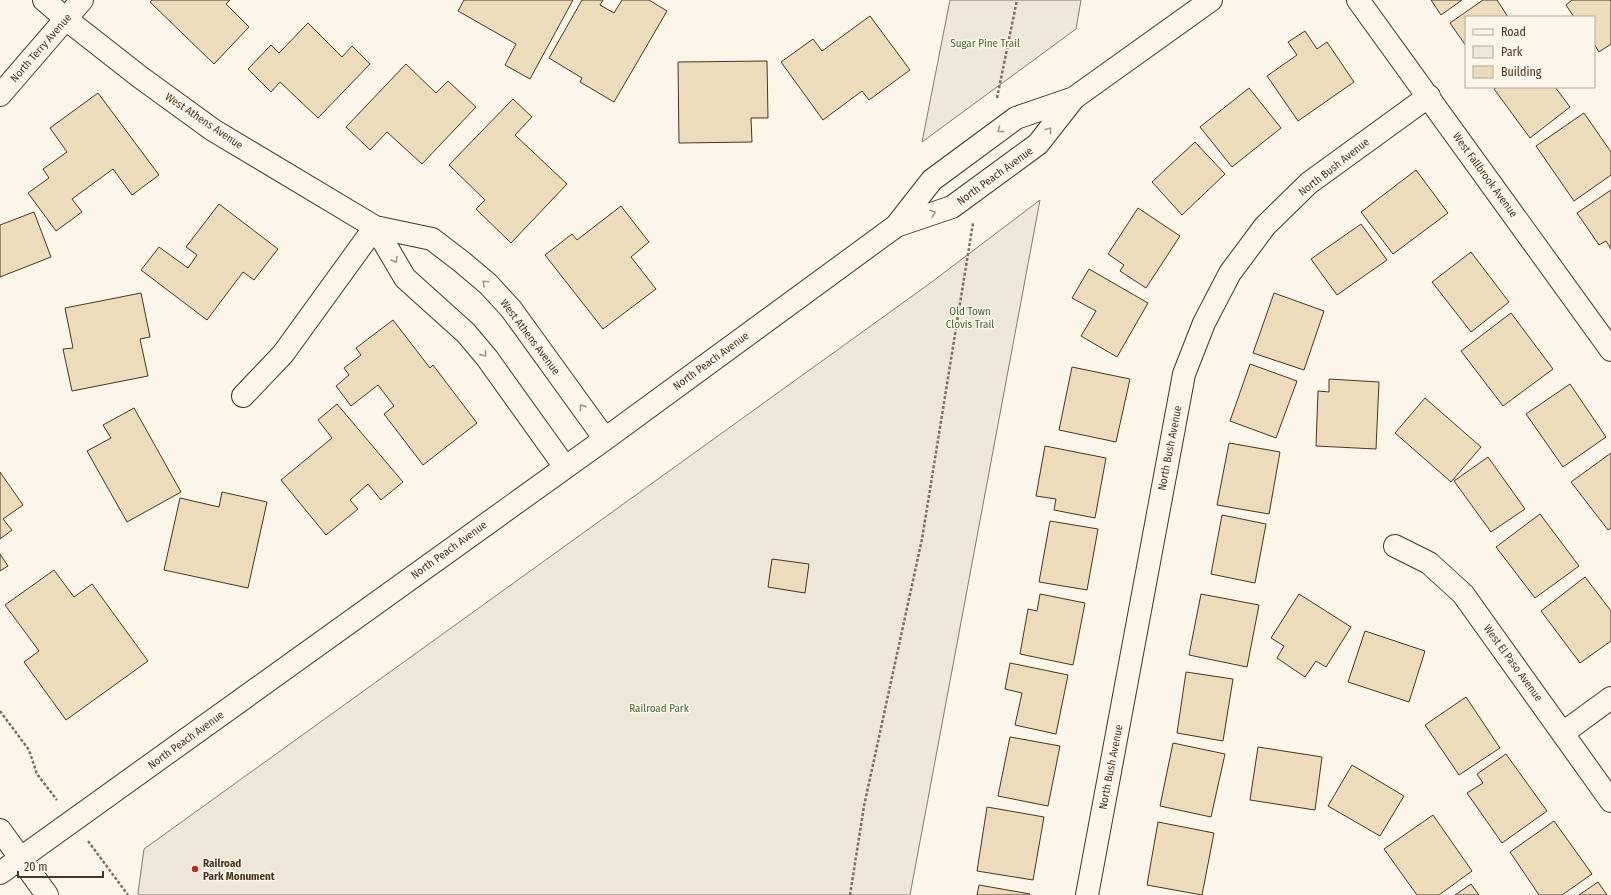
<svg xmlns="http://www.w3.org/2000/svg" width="1611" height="895" viewBox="0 0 1611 895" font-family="'Fira Sans Condensed',sans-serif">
	<rect width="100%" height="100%" fill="#fbf6e9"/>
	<path fill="#ede6d9" stroke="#887966" d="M950,0H1081L1076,29L922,142Z
		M1040,200L910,895H139L138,893L144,849L929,284Z"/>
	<path fill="#ecdcbc" stroke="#4a3520" d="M152,0H230L226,4L249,27L214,64L150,2Z
		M464,0H573L530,79L505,65L516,44L458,11Z
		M582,0H603L600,5L614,13L622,0H649L667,11L614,102L580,82L582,78L549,58Z
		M1431,0H1462L1441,15Z
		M1483,0H1497L1508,17H1466V46L1450,23Z
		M1572,0H1611V44L1599,52L1594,44V17H1574L1566,5Z
		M870,16L910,70L869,100L862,91L823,120L781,62L813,39L822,51Z
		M308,23L342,57L352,46L370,64L318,118L280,82L271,92L248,69L271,45L279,53Z
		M1305,31L1317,49L1327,42L1354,82L1298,121L1267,76L1297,55L1288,42Z
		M767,61L768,118H751L752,142L679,143L678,62Z
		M406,64L436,93L448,81L476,107L422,164L387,132L370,150L346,127Z
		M1497,87H1555L1570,107L1530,138L1494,89Z
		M1249,88L1281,128L1232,167L1200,127Z
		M98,93L159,175L132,195L113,169L72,199L82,212L56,231L28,193L49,178L43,169L67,152L50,128Z
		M513,99L532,117L515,135L567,184L511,243L476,209L485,200L449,165Z
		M1584,113L1611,152V175L1574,201L1536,146Z
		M1195,142L1225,174L1182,215L1152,182Z
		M1416,170L1448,213L1393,254L1361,212Z
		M1611,190V249L1606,241L1599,245L1577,213Z
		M219,204L278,249L254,280L243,272L207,320L141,270L159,247L188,268L197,255L186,247Z
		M621,206L649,242L631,257L656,289L603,329L545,255L572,234L577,240Z
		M1138,208L1180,236L1146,288L1120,271L1124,265L1108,254Z
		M34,212L51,257L0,277V225Z
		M1361,224L1387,260L1337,295L1311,259Z
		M1471,252L1509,302L1471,332L1432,282Z
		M1089,269L1148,303L1117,357L1081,336L1096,311L1072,298Z
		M141,293L150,337L140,339L148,376L72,391L63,349L73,348L65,308Z
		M1274,293L1324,311L1304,370L1253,353Z
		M1511,313L1553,369L1503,406L1461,351Z
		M393,320L430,368L433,365L477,423L423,465L384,414L394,406L378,385L351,406L336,386L349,375L344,368L361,355L356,348Z
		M1250,364L1297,381L1276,438L1230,421Z
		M1072,367L1130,379L1116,442L1059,430Z
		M1329,379L1379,382L1376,449L1316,446L1318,391L1329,392Z
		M1570,384L1606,437L1563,467L1526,414Z
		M1425,398L1481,447L1451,482L1395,433Z
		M337,404L403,482L381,500L368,484L350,500L358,509L326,535L281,480L332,438L318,420Z
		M134,408L181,492L127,522L87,451L111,438L103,425Z
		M1229,443L1280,452L1269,514L1217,505Z
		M1045,446L1106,458L1095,518L1054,510L1056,499L1036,496Z
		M1611,453V528L1608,530L1571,482Z
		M1488,457L1525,509L1491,532L1454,481Z
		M0,472L23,505L3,519L12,530L0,539Z
		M222,492L267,502L248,588L164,570L180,498L219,507Z
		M1540,514L1579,566L1535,598L1496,547Z
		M1222,515L1266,524L1255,583L1211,574Z
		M1050,521L1098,529L1087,590L1039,582Z
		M0,554L8,566L0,571Z
		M772,559L809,564L805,593L768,587Z
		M54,570L74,597L92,584L148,661L66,720L24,662L39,651L5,605Z
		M1585,577L1611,611V641L1580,663L1541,611Z
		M1040,594L1085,603L1073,665L1020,654L1028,609L1037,611Z
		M1201,594L1259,605L1247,667L1189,655Z
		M1299,594L1351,627L1326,667L1316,661L1305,677L1277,658L1284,646L1271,638Z
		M1365,631L1425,651L1409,702L1348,682Z
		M1010,663L1068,675L1056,734L1015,725L1022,693L1005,689Z
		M1186,672L1233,679L1223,741L1177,733Z
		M1466,697L1500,748L1459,775L1425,725Z
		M1010,737L1060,746L1048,806L998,796Z
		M1173,743L1225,754L1211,817L1160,806Z
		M1258,747L1322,757L1315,810L1250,800Z
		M1506,754L1547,811L1502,843L1467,793L1483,783L1477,774Z
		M1352,765L1404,796L1380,836L1328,806Z
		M987,807L1044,817L1033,880L977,871Z
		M1433,815L1472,871L1439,895H1417L1384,849Z
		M1554,821L1592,874L1562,895H1539L1510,852Z
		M1158,822L1214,833L1202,895L1147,885Z
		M1598,882L1607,895H1579Z
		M1471,884L1479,895H1455Z
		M979,885L1030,894L1029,895H977Z"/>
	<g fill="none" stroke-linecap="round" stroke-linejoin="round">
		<defs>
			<path id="minor" d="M44,0L66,19L140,77L213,130L375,227L432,239L462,262L488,284L511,309L605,439
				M1358,0L1611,350
				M0,95L82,0
				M896,226L952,207L1038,144L1074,98
				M375,227L405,278L466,333L487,358L565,467
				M243,396L283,354L375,227
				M1395,546L1429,563L1463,594L1611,801
				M1563,733L1611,698
				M0,830L47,895
				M0,873L605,439L896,226L932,180L1016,118L1074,98L1211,0
				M1087,895L1184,374L1204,323L1230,273L1265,226L1309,183L1429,96"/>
		</defs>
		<use href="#minor" stroke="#4a3520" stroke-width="24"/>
		<path stroke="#7f6f5c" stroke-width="2.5" stroke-dasharray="3 2" stroke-linecap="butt" d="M997,98L1017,0
			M0,711L29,750L37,774L57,800
			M88,841L128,895
			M850,895L864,806L922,539L973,223"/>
		<use href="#minor" stroke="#fbf6e9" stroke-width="22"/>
	</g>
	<defs><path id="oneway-chevron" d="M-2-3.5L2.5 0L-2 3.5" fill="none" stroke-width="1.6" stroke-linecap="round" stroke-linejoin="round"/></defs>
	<g stroke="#a29684">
		<use href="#oneway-chevron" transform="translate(1000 130) rotate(143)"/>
		<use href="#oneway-chevron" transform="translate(1049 130) rotate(-53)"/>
		<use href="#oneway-chevron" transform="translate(933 213) rotate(-19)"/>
		<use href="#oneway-chevron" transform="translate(395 260) rotate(59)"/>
		<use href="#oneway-chevron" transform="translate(485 283) rotate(-137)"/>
		<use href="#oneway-chevron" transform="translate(484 354) rotate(51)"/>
		<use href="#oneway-chevron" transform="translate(582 407) rotate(-125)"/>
	</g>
	<circle fill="#c62828" stroke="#fbf6e9" stroke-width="1.5" cx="195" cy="869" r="4"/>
	<g text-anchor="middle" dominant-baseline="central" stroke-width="3" stroke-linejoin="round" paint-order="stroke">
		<g font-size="11" fill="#436837" stroke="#fbf6e9">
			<text x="985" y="43">Sugar Pine Trail</text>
			<text x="970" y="311">Old Town<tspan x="970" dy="13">Clovis Trail</tspan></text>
			<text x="659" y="708">Railroad Park</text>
		</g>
		<g font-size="11" fill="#4a3520" stroke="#fbf6e9">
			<text transform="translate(41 48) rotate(-49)">North Terry Avenue</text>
			<text transform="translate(204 121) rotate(34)">West Athens Avenue</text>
			<text transform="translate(1334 167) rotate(-38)">North Bush Avenue</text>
			<text transform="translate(1485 175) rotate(54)">West Fallbrook Avenue</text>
			<text transform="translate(995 176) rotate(-36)">North Peach Avenue</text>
			<text transform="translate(530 337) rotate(53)">West Athens Avenue</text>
			<text transform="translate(711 361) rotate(-36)">North Peach Avenue</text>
			<text transform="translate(1170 448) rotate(-79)">North Bush Avenue</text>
			<text transform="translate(449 550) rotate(-36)">North Peach Avenue</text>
			<text transform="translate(1513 663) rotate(54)">West El Paso Avenue</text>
			<text transform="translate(186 740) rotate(-36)">North Peach Avenue</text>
			<text transform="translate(1111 767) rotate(-79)">North Bush Avenue</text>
		</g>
		<g font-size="11" font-weight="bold" fill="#4a3520" stroke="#fbf6e9" text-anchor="start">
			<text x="203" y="863">Railroad<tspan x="203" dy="13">Park Monument</tspan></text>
		</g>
	</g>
	<rect x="1465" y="16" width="130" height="72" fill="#fbf6e9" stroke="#b4a999"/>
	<rect x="1473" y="29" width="20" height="6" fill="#fbf6e9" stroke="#b4a999"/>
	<text x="1501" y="36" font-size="12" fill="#4a3520">Road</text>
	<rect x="1473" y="46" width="20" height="12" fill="#ede6d9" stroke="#b4a999"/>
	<text x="1501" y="56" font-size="12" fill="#4a3520">Park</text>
	<rect x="1473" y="66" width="20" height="12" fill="#ecdcbc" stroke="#b4a999"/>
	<text x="1501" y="76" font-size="12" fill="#4a3520">Building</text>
	<path d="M18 871v6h85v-6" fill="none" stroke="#4a3520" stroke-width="2"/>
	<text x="24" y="871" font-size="12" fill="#4a3520" stroke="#fbf6e9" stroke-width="3" paint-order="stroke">20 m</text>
</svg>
